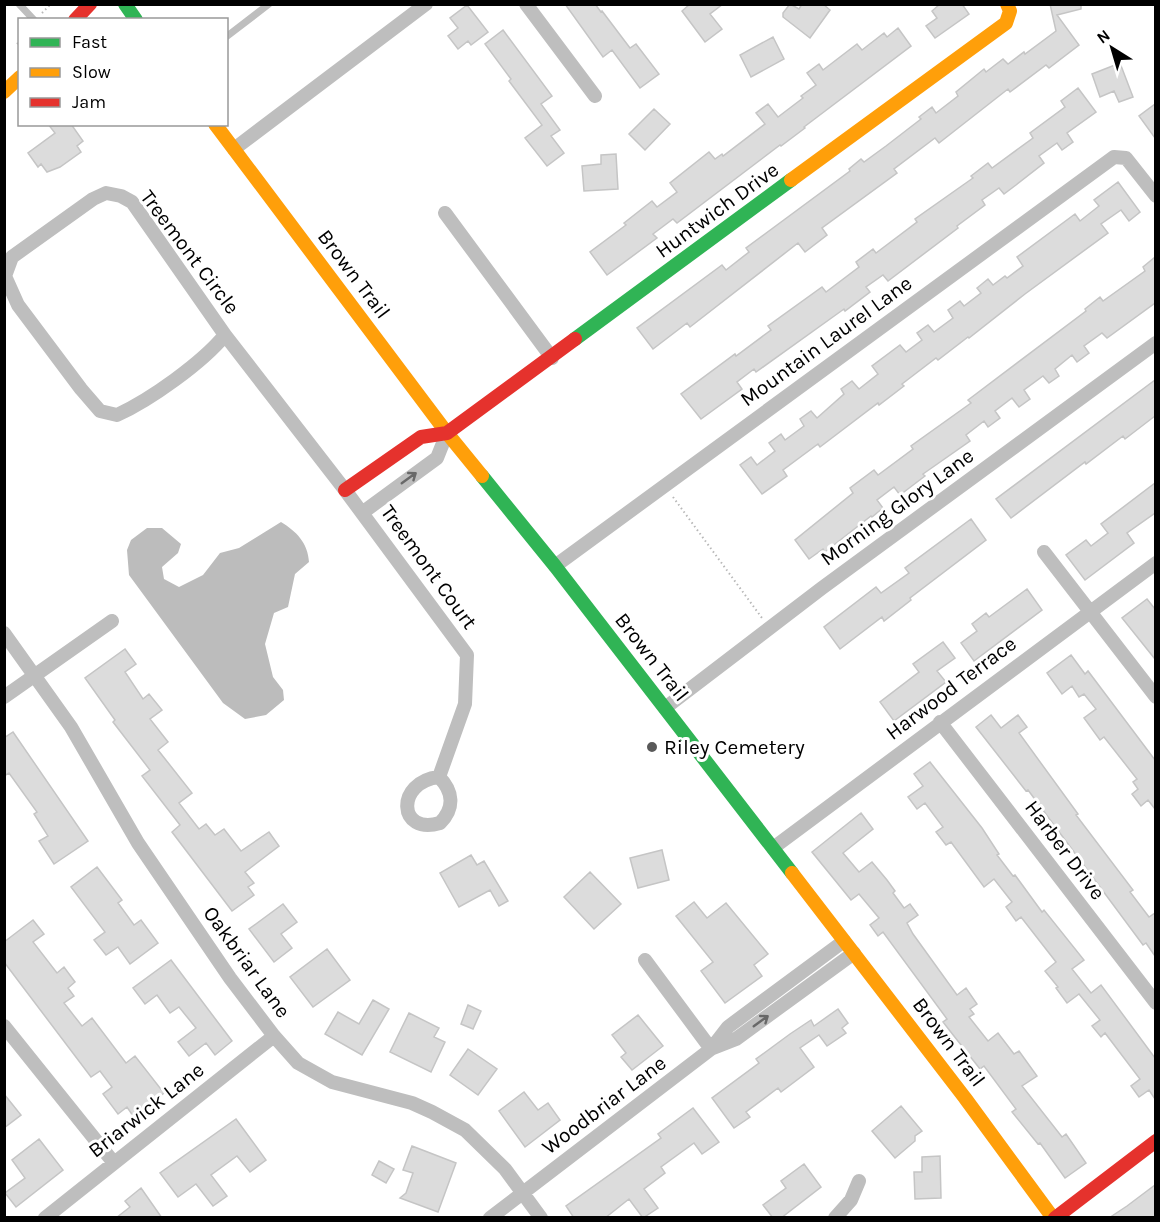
<svg xmlns="http://www.w3.org/2000/svg" width="1160" height="1222" viewBox="0 0 1160 1222" font-family="Karla,sans-serif">
	<rect width="100%" height="100%" fill="#fff"/>
	<path fill="#bcbcbc" d="M281,522C296,531 308,543 309,562L295,574L288,607L274,613L265,644L273,677L283,690L284,700L266,715L245,719L223,703L129,575L127,550L131,540L147,528H162L181,544L178,553L162,567L164,579L179,587L203,575L220,553L239,548Z"/>
	<path fill="#dcdcdc" stroke="#c5c5c5" stroke-width="1.5" d="M565,4H595L601,12L602,11L630,48L636,44L659,74L640,88L612,50L603,57Z
		M690,4H723L710,14L722,29L705,42L682,11Z
		M790,4L799,9L802,4H823L830,10L810,38L783,17V13Z
		M940,4H962L969,14L935,38L926,26L937,18L932,11Z
		M1050,4H1081V9L1057,15L1079,45L1049,68L1046,65L1010,92L1008,89L939,143L935,138L894,169L897,173L822,228L827,235L805,252L798,243L690,327L687,323L653,349L637,328L722,265L726,270L749,252L746,248L850,171L849,169L861,159L864,162L886,146L921,119L919,117L932,107L936,113L958,96L956,92L984,69L986,72L1003,59L1008,64L1024,52L1025,54L1056,31Z
		M467,5L488,32L471,45L468,41L458,49L448,36L458,28L450,18Z
		M898,28L911,46L804,127L805,128L781,146L780,145L677,223L673,219L653,234L657,238L607,275L590,252L626,225L624,223L652,201L657,207L677,192L670,183L709,152L715,159L722,154L723,156L765,124L756,113L768,104L778,117L803,98L801,96L816,85L807,73L819,64L823,70L857,44L862,50L884,33L887,37Z
		M503,30L552,96L541,104L560,130L551,136L564,153L547,166L525,138L542,125L509,81L511,79L485,44Z
		M773,37L784,59L751,77L740,55Z
		M1120,63L1133,97L1119,102L1114,91L1100,97L1092,74Z
		M1078,88L1096,112L1067,133L1073,142L1062,150L1057,143L1039,156L1044,163L1016,185L1004,194L999,188L982,200L985,205L957,226L958,228L888,281L883,275L866,287L870,292L845,311L844,309L756,372L754,369L737,382L742,389L701,419L681,394L735,354L736,356L771,330L768,326L822,287L826,292L859,267L856,262L873,249L876,253L917,222L915,219L973,178L971,176L988,163L992,168L1033,138L1030,133L1065,107L1061,101Z
		M1155,104V138L1139,116Z
		M654,109L670,124L645,150L629,134Z
		M48,124H71L83,141L77,146L81,152L60,167L47,172L41,164L38,167L28,153L55,133Z
		M616,154L618,189L584,191L582,166L601,164V155Z
		M1118,182L1140,212L1129,221L1121,210L1101,224L1108,233L1025,294L969,338L968,337L938,360L936,358L902,384L904,386L879,405L878,403L820,447L818,444L783,470L787,476L762,494L740,465L751,457L757,465L775,451L769,443L781,434L785,440L804,426L800,419L811,411L817,418L844,394L841,389L852,381L859,389L878,374L872,366L900,345L906,352L922,340L917,333L928,325L934,332L953,318L948,310L960,301L964,306L981,293L977,288L988,279L993,285L1005,276L1007,278L1023,266L1017,257L1075,214L1080,221L1099,206L1094,200Z
		M1155,257V303L1107,338L1102,333L1084,346L1089,353L1077,362L1072,355L1055,369L1059,376L1049,383L1043,376L1024,390L1030,399L1019,407L1012,398L995,411L1000,418L988,427L984,421L966,435L970,441L923,474L925,476L900,495L894,487L877,500L883,508L872,517L871,516L825,552L823,549L809,559L795,540L853,493L850,488L874,470L878,475L913,449L911,446L971,403L968,400L1086,311L1085,309L1100,297L1103,301L1145,271L1143,267Z
		M1155,380V416L1125,439L1123,436L1086,464L1085,462L1011,518L996,499Z
		M1155,483V513L1127,533L1134,543L1085,580L1066,555L1086,540L1091,546L1108,533L1101,524Z
		M971,519L986,540L910,598L911,600L884,621L882,617L840,649L824,627L876,587L881,593L909,573L905,568Z
		M1027,589L1042,610L974,661L961,643L977,631L972,624L986,613L989,617Z
		M1147,599L1155,609V659L1122,618Z
		M943,642L955,658L937,671L946,682L894,721L880,702L919,672L913,664Z
		M125,649L136,664L125,672L143,699L149,694L162,710L150,719L168,742L158,750L192,793L179,803L199,829L206,824L215,835L224,829L241,851L269,832L279,846L245,872L254,883L248,887L254,895L232,911L172,832L180,825L142,776L150,770L113,722L115,720L85,678Z
		M1071,655L1085,674L1088,671L1155,760V809L1148,800L1141,806L1132,794L1138,789L1133,782L1137,779L1104,737L1100,740L1084,718L1096,709L1084,694L1079,697L1072,686L1062,694L1047,673Z
		M991,715L1001,728L1018,715L1027,727L1019,733L1078,814L1076,815L1133,890L1130,892L1149,917L1155,913V956L1146,943L1143,945L1028,790L1026,791L976,727Z
		M13,732L88,841L54,864L39,841L48,836L34,814L37,812L9,773L4,776V738Z
		M930,762L982,828L999,854L997,855L1013,876L1015,875L1042,912L1044,910L1084,960L1072,969L1091,993L1101,985L1155,1058V1099L1149,1090L1139,1097L1131,1086L1140,1079L1105,1033L1101,1037L1092,1026L1100,1020L1079,994L1067,1003L1056,988L1058,987L1045,971L1056,962L1021,917L1016,921L1006,907L1012,902L994,879L984,887L951,842L946,845L936,832L943,827L925,803L917,809L908,797L923,786L914,774Z
		M861,813L873,829L843,853L859,872L872,862L887,880L895,891L893,893L904,908L910,904L918,915L907,923L913,934L957,995L966,988L977,1004L970,1009L974,1014L969,1017L988,1041L998,1033L1014,1054L1019,1051L1037,1076L1022,1086L1062,1137L1066,1134L1086,1163L1065,1178L1040,1143L1038,1144L1012,1112L1016,1109L984,1066L980,1069L950,1031L943,1022L947,1019L883,932L878,936L870,925L879,918L859,894L851,900L812,852Z
		M662,850L669,880L638,888L630,858Z
		M471,855L477,865L484,861L508,901L499,906L490,890L459,907L440,873Z
		M97,867L122,900L118,903L134,925L141,920L158,943L130,964L118,947L106,955L94,940L105,932L71,887Z
		M590,872L621,904L594,929L564,897Z
		M694,902L707,918L726,903L768,954L754,965L762,976L725,1003L701,971L713,962L676,916Z
		M283,904L297,922L281,934L292,948L274,962L249,929Z
		M33,920L44,934L33,942L57,973L64,967L75,982L68,988L74,996L64,1003L82,1026L92,1018L126,1063L135,1056L164,1093L133,1116L127,1107L118,1114L103,1094L112,1087L100,1071L91,1077L4,962V942Z
		M327,949L350,980L313,1007L290,977Z
		M171,960L232,1041L215,1055L206,1043L189,1056L178,1042L196,1028L179,1007L170,1013L157,995L145,1004L133,988Z
		M373,1000L389,1009L362,1055L325,1034L338,1012L359,1024Z
		M468,1005L481,1011L473,1029L461,1024Z
		M838,1009L848,1023L842,1028L846,1033L827,1046L819,1035L800,1048L814,1067L781,1092L778,1088L746,1112L750,1117L734,1128L712,1098L759,1063L756,1059L790,1034L811,1020L814,1026Z
		M409,1013L439,1028L434,1037L445,1042L431,1072L390,1052Z
		M638,1015L663,1046L632,1070L621,1057L626,1053L612,1035Z
		M468,1049L497,1069L478,1095L450,1075Z
		M524,1092L538,1110L548,1103L560,1120L525,1147L499,1111Z
		M4,1094L21,1115L4,1128Z
		M901,1106L922,1131L915,1136V1141L895,1158L872,1131Z
		M693,1108L719,1142L702,1154L694,1143L661,1167L665,1173L644,1189L658,1208L643,1218L629,1199L605,1218H574L566,1206L661,1138L658,1134Z
		M236,1119L266,1160L250,1172L237,1156L211,1175L227,1196L213,1206L196,1184L178,1197L160,1173Z
		M39,1139L63,1170L16,1207L5,1193L25,1178L12,1160Z
		M412,1146L456,1163L438,1212L400,1198L406,1193L413,1173L403,1170Z
		M940,1156L941,1198L915,1199L914,1172H922V1157Z
		M379,1161L394,1169L386,1183L372,1175Z
		M804,1164L821,1187L781,1218H773L763,1205L786,1188L781,1181Z
		M1155,1185V1218H1109L1127,1206Z
		M141,1188L162,1218H116L130,1207L125,1201Z"/>
	<g fill="none" stroke-linecap="round" stroke-linejoin="round">
		<path stroke="#b8b8b8" stroke-width="2" stroke-dasharray="1.5 3" stroke-linecap="butt" d="M42,13L51,4
			M17,44L20,41
			M673,497L762,618"/>
		<path stroke="#bebebe" stroke-width="7" d="M19,4L34,20
			M226,37L269,4"/>
		<path stroke="#bebebe" stroke-width="14" d="M526,4L595,96
			M234,149L426,4
			M106,193L121,196L132,202L225,335C202,363 150,400 117,415L100,411L81,389L18,305L5,276L12,257L93,199Z
			M445,213L552,358
			M225,335L345,490L467,655L465,704L439,777
			M362,513L437,458L447,433
			M1044,552L1156,697
			M555,566L1114,157L1126,158L1156,196
			M4,633L71,727L138,843L230,978L274,1036L298,1063L332,1082L412,1103L432,1112L465,1130L505,1169L541,1218
			M4,697L112,621
			M665,708L822,588L1156,343
			M940,722L1156,1003
			M439,777C453,791 455,808 440,823C398,836 395,782 439,777Z
			M773,848L1156,563
			M645,960L711,1049
			M4,1026L114,1163
			M713,1048L736,1039L854,953
			M45,1218L274,1036
			M490,1218L711,1049L728,1027L844,941
			M835,1218L851,1200L859,1181"/>
		<path stroke="#30b455" stroke-width="14" d="M125,4L136,20
			M575,339L791,180
			M482,476L555,566L792,873"/>
		<path stroke="#ff9f0a" stroke-width="14" d="M4,92L20,77
			M215,124L447,433L482,476
			M791,180L1006,23L1010,11L1007,4
			M792,873L965,1098L1053,1218"/>
		<path stroke="#e5322d" stroke-width="14" d="M75,20L90,4
			M345,490L421,437L447,433L575,339
			M1055,1218L1156,1141"/>
	</g>
	<defs><path id="oneway-shaft" d="M-6 0H5M1.5-3L5.5 0L1.5 3" fill="none" stroke-width="1.6" stroke-linecap="round" stroke-linejoin="round" transform="scale(1.5)"/></defs>
	<g stroke="#686868">
		<use href="#oneway-shaft" transform="translate(409 478) rotate(-36)"/>
		<use href="#oneway-shaft" transform="translate(761 1021) rotate(-36)"/>
	</g>
	<circle fill="#595959" stroke="#fff" stroke-width="2" cx="652" cy="747" r="6"/>
	<g text-anchor="middle" dominant-baseline="central" stroke-width="6" stroke-linejoin="round" paint-order="stroke">
		<g font-size="21" fill="#000" stroke="#fff">
			<text transform="translate(717 210) rotate(-36)">Huntwich Drive</text>
			<text transform="translate(190 252) rotate(53)">Treemont Circle</text>
			<text transform="translate(354 274) rotate(53)">Brown Trail</text>
			<text transform="translate(826 341) rotate(-36)">Mountain Laurel Lane</text>
			<text transform="translate(897 507) rotate(-36)">Morning Glory Lane</text>
			<text transform="translate(429 567) rotate(54)">Treemont Court</text>
			<text transform="translate(652 657) rotate(52)">Brown Trail</text>
			<text transform="translate(951 688) rotate(-37)">Harwood Terrace</text>
			<text transform="translate(1065 850) rotate(53)">Harber Drive</text>
			<text transform="translate(247 962) rotate(54)">Oakbriar Lane</text>
			<text transform="translate(949 1042) rotate(53)">Brown Trail</text>
			<text transform="translate(604 1105) rotate(-37)">Woodbriar Lane</text>
			<text transform="translate(146 1110) rotate(-38)">Briarwick Lane</text>
		</g>
		<g font-size="21" fill="#000" stroke="#fff" text-anchor="start">
			<text x="664" y="747">Riley Cemetery</text>
		</g>
	</g>
	<rect width="1160" height="1222" fill="none" stroke="#000000" stroke-width="12"/>
	<rect x="18" y="18" width="210" height="108" fill="#ffffff" stroke="#999999" stroke-width="1.5"/>
	<rect x="30" y="38" width="30" height="9" fill="#30b455" stroke="#999999" stroke-width="1.5"/>
	<text x="72" y="48" font-size="18" fill="#000000">Fast</text>
	<rect x="30" y="68" width="30" height="9" fill="#ff9f0a" stroke="#999999" stroke-width="1.5"/>
	<text x="72" y="78" font-size="18" fill="#000000">Slow</text>
	<rect x="30" y="98" width="30" height="9" fill="#e5322d" stroke="#999999" stroke-width="1.5"/>
	<text x="72" y="108" font-size="18" fill="#000000">Jam</text>
	<g transform="translate(1112 48) rotate(323)" stroke="#ffffff" stroke-width="4.5" paint-order="stroke">
	<path d="M0-4.5L10 22L0 15L-10 22Z" fill="#000000"/>
	<text y="-9" font-size="16" font-weight="bold" text-anchor="middle" fill="#000000">N</text>
	</g>
</svg>
